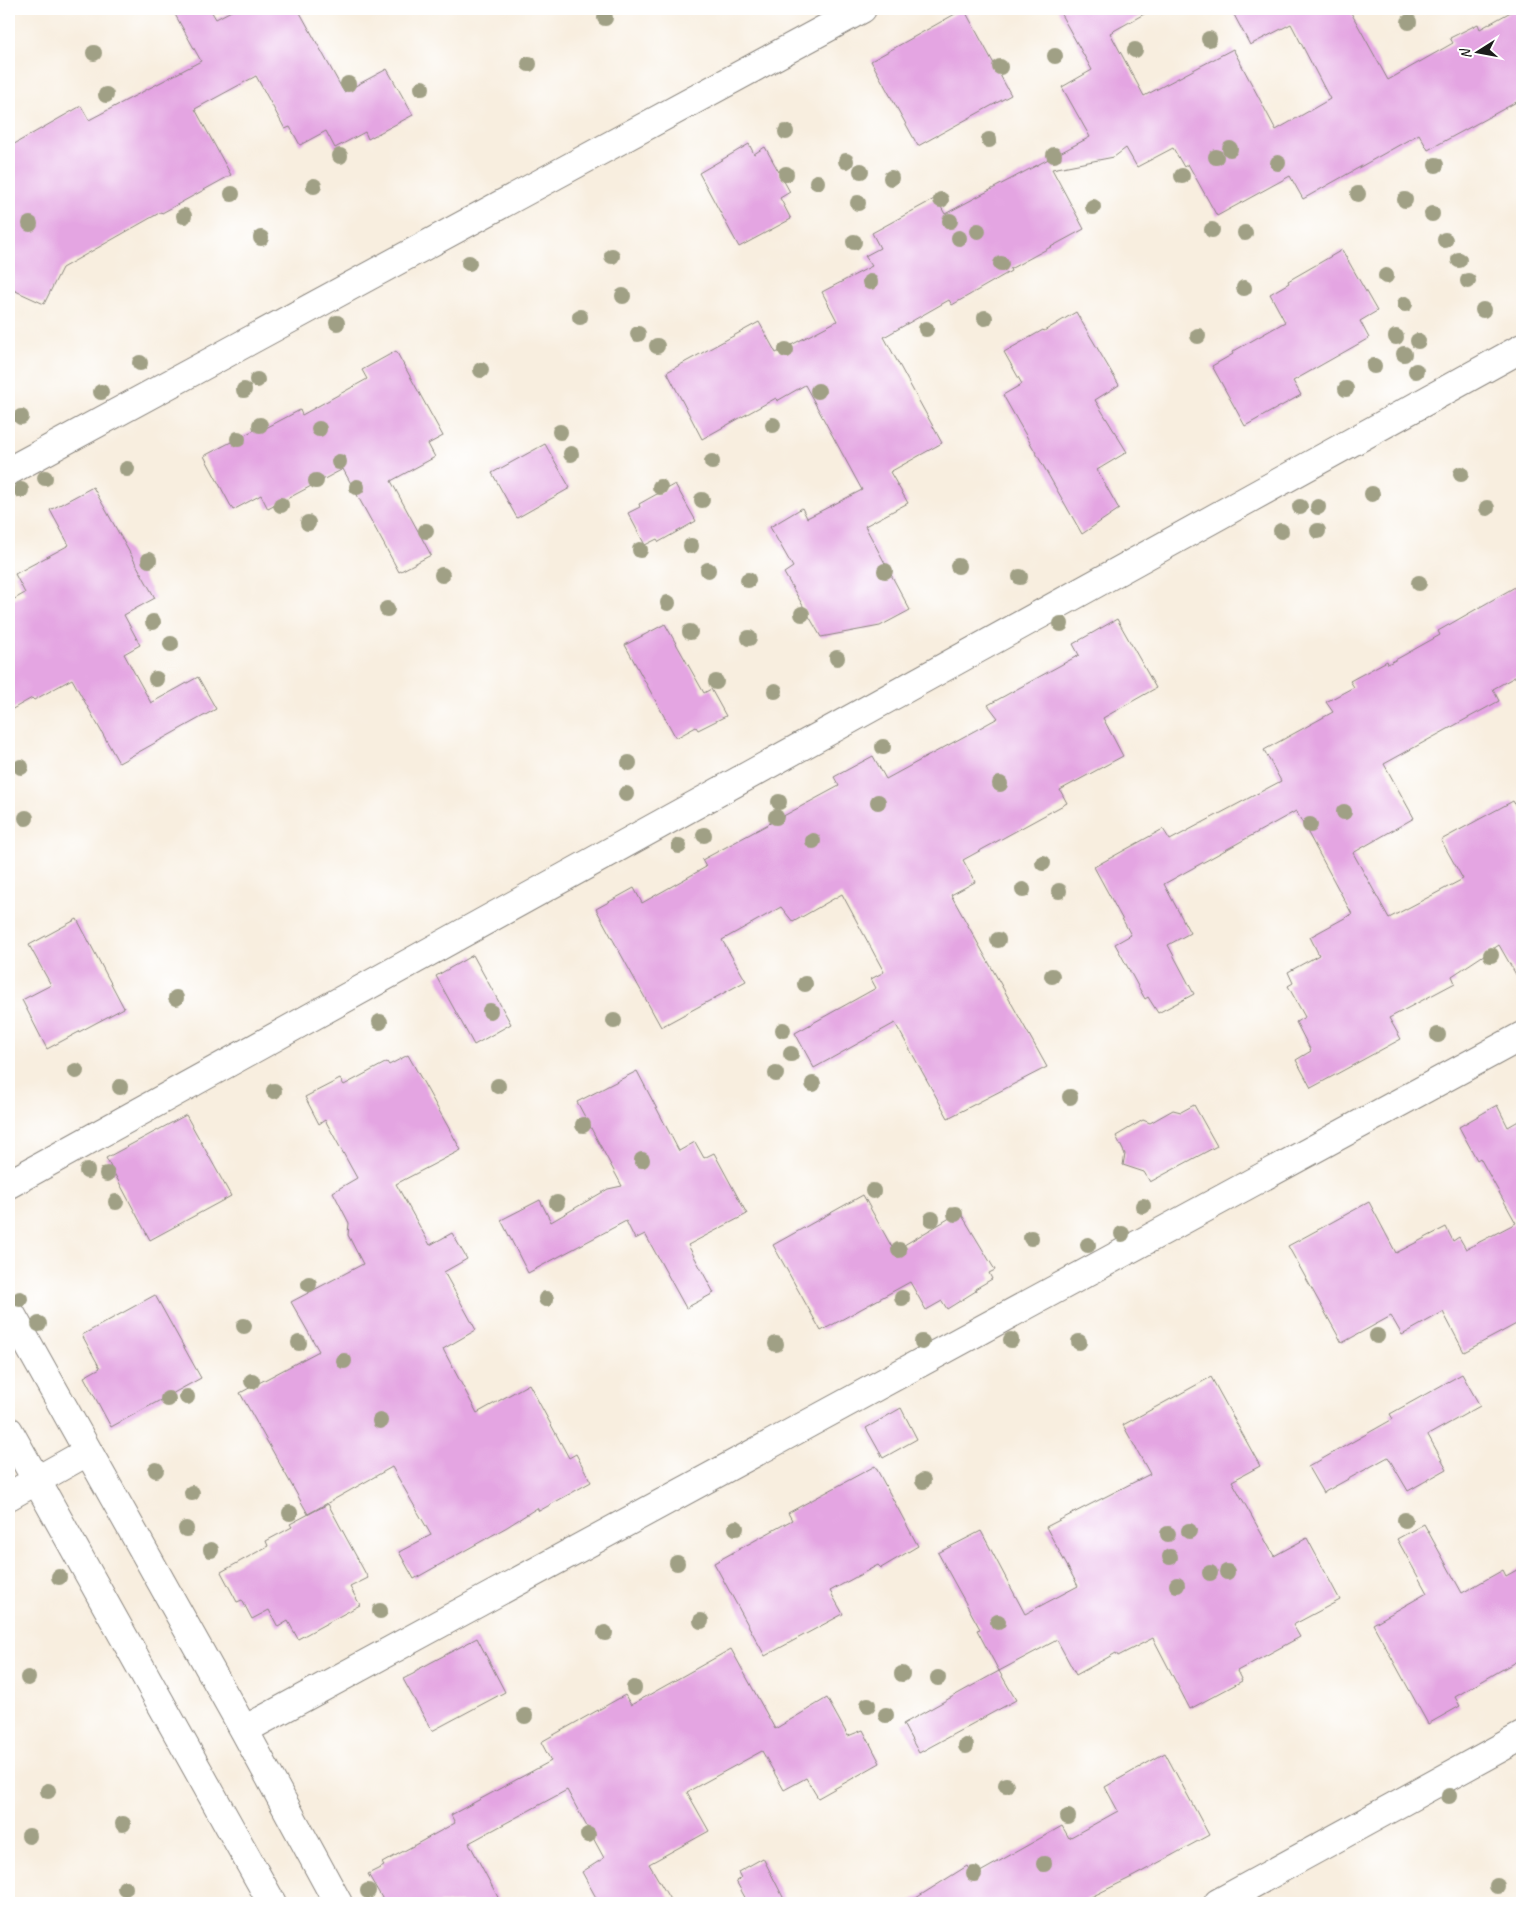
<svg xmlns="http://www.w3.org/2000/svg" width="1531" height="1912" viewBox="0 0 1531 1912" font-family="Caveat,sans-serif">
	<rect width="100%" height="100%" fill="#fff"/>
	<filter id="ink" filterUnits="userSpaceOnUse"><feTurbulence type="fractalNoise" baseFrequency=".02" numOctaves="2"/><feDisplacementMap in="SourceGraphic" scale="10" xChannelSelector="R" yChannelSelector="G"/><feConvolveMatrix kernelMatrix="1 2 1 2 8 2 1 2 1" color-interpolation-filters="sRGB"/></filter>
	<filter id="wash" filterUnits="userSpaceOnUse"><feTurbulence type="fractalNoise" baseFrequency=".0096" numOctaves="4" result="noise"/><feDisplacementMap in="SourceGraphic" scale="20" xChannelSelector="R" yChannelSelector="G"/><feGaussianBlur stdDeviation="1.12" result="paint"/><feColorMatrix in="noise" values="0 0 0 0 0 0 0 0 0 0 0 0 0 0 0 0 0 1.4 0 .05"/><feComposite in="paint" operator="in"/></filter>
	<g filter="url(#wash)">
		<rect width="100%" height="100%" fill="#f8eedf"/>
		<g id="blocks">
			<path fill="#e4a5e2" d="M172,9H210L216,19L235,9H298L344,92L387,69L413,115L368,139L365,132L335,148L326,131L300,145L290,127L285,129L256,76L195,109L231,175L162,213L161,212L62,268L44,304L9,288V147L81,106L89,120L201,61Z
				M964,9L1011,95L918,146L871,61Z
				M1058,9H1153L1110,33L1144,96L1233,49L1276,130L1330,99L1291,24L1250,45L1231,9H1349L1388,80L1453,43L1450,38L1478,24L1480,29L1516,9H1522V99L1428,150L1419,134L1303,199L1290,176L1217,216L1188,164L1184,167L1173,148L1137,167L1126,148L1114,157L1052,169L1084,229L1010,269L1011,271L952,305L949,300L884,337L942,443L890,472L908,503L865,526L910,610L880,626L821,637L784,573L793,567L770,527L802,508L807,518L862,490L805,385L777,401L776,398L702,439L667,372L759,322L776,353L837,321L822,292L872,266L865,256L880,248L872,233L936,198L945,214L1090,137L1062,87L1092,70Z
				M749,144L754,154L765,147L790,192L780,198L791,219L739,247L699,173Z
				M1342,250L1377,311L1360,321L1369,338L1293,381L1301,395L1245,426L1212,366L1233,354L1232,352L1285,322L1270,294L1289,283L1288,281Z
				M1076,312L1119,385L1095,400L1127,452L1097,470L1119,509L1082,534L1003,395L1022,384L1004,352L1043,330L1044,331Z
				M396,351L443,436L428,444L435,457L391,481L431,555L399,572L343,469L268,509L261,495L233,510L204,456L262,426L264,429L300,410L302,415L367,379L362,370Z
				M545,444L570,488L517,518L492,473Z
				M675,484L696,521L659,542L657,539L645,545L628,513L640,507L639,504Z
				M93,487L155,598L124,615L140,645L124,654L151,703L198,677L216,709L119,763L72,679L34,700L32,698L9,711V602L25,593L15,574L69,545L50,510Z
				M1522,583V673L1493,689L1499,701L1384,764L1414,818L1353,853L1389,918L1463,879L1441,840L1513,801L1522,817V985L1499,945L1452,976L1455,983L1389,1018L1401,1039L1311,1088L1296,1060L1311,1051L1296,1022L1305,1017L1288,986L1293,983L1288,972L1319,955L1310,937L1352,914L1296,811L1164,884L1190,933L1168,945L1194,994L1158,1013L1148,997L1145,999L1115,944L1131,935L1094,867L1163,829L1170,840L1281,781L1264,750L1333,712L1326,702L1354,687L1350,681L1387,661L1388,664L1440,635L1438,631Z
				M1117,619L1156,688L1103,718L1123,756L1060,790L1067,803L963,860L975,882L951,895L1047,1067L948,1118L895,1023L814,1068L795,1033L876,988L871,979L884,972L842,894L793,922L781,907L722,940L746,981L661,1027L596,909L634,888L642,903L706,867L702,860L839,786L834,777L873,756L886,779L998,718L988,705L1079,655L1073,644Z
				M665,624L704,693L711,689L726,716L698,730L696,727L676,738L625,645Z
				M77,919L124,1008L47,1049L22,1000L51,985L29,945Z
				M473,955L511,1024L474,1045L436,976Z
				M408,1055L461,1150L396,1184L430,1245L452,1233L467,1259L444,1272L476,1330L443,1349L477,1413L529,1384L569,1458L576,1454L591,1482L539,1511L537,1508L507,1527L414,1579L399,1552L431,1535L392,1467L308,1514L240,1393L319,1351L291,1302L363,1264L348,1235L349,1223L333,1192L357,1178L325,1120L319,1124L305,1097L340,1079L344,1085L387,1062L389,1065Z
				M637,1071L679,1151L695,1142L704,1158L714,1153L747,1214L688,1245L714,1293L686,1308L645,1234L635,1239L626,1221L528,1273L501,1220L540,1200L551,1222L608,1189L622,1186L577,1102Z
				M1194,1105L1217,1146L1150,1182L1144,1172L1123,1165L1125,1154L1116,1136L1143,1120L1150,1123L1173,1110L1181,1112Z
				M1497,1105L1508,1127L1522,1119V1321L1464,1352L1443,1312L1402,1335L1391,1316L1342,1343L1288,1246L1369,1202L1396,1253L1446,1227L1453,1241L1459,1237L1466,1249L1516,1223L1480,1158L1477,1160L1459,1127Z
				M186,1115L231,1196L150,1240L106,1158Z
				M863,1195L894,1251L960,1212L995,1270L989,1273L992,1279L975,1289L976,1291L947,1309L942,1301L926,1310L910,1282L821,1331L773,1245Z
				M155,1295L201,1378L111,1427L84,1377L100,1368L82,1335Z
				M1462,1374L1480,1406L1428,1435L1447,1469L1408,1491L1388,1457L1323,1493L1308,1467L1393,1419L1390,1414Z
				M1211,1377L1260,1466L1232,1481L1274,1556L1307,1538L1340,1600L1293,1625L1300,1637L1237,1671L1242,1681L1190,1709L1153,1638L1118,1656L1116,1653L1076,1675L1057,1640L999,1671L977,1630L980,1629L938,1553L981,1531L1025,1614L1078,1586L1046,1527L1150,1474L1123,1425Z
				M901,1408L917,1439L883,1458L866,1428Z
				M875,1466L918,1546L881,1568L878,1565L830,1591L843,1614L765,1656L714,1563L792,1520L788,1513Z
				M328,1504L368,1578L350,1587L360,1605L298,1639L288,1621L278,1627L269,1610L252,1619L242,1600L237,1602L221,1572L268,1546L266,1541L292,1527L290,1524Z
				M1424,1524L1462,1593L1503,1570L1506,1576L1522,1567V1658L1455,1697L1460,1706L1428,1724L1373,1624L1427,1593L1397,1539Z
				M477,1638L505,1692L432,1731L403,1679L415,1673V1671Z
				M731,1649L775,1729L827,1698L848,1736L863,1730L880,1763L818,1798L806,1778L784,1790L762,1751L687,1792L709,1831L649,1864L672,1903H599L582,1872L604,1858L567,1790L469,1843L501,1903H385L368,1874L384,1866L382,1863L455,1823L451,1815L551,1761L541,1742L625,1695L631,1705Z
				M999,1671L1016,1700L919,1753L903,1724Z
				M1165,1753L1209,1835L1134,1876L1079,1903H908L967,1866L973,1876L1062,1826L1069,1838L1118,1811L1105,1787Z
				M763,1858L786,1903H748L736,1881L741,1878L738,1872Z"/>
		</g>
	</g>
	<g filter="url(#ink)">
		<use href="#blocks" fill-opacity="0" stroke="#8a857e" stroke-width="1"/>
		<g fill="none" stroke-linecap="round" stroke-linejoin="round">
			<defs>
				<path id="street" d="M9,1184L1522,348
					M9,1310L244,1730L338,1903
					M9,1431L272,1903
					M9,1496L87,1452
					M244,1730L1522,1036
					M1218,1903L1522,1736"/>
				<path id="secondary" d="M9,471L862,9"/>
			</defs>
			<use href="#street" stroke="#8a857e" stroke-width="30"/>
			<use href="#secondary" stroke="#8a857e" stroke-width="30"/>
			<use href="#street" stroke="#fff" stroke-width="28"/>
			<use href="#secondary" stroke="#fff" stroke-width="28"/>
		</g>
		<g fill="#a0a085">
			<circle cx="605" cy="18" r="8"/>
			<circle cx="1409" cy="22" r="8"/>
			<circle cx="1209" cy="39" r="8"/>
			<circle cx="1135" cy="50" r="8"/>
			<circle cx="94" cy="53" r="8"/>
			<circle cx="1055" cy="56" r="8"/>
			<circle cx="529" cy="64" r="8"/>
			<circle cx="1000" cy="67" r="8"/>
			<circle cx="348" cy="84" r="8"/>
			<circle cx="422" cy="88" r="8"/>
			<circle cx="106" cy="95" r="8"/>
			<circle cx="786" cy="132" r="8"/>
			<circle cx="989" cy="140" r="8"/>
			<circle cx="1230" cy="149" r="8"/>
			<circle cx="1054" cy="155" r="8"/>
			<circle cx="340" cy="156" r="8"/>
			<circle cx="1216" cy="157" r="8"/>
			<circle cx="846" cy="161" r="8"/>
			<circle cx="1278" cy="163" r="8"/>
			<circle cx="1436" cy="165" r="8"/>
			<circle cx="861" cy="171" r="8"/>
			<circle cx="786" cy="174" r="8"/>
			<circle cx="1182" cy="176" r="8"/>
			<circle cx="891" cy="178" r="8"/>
			<circle cx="817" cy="182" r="8"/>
			<circle cx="314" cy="186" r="8"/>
			<circle cx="232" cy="194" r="8"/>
			<circle cx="1358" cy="194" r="8"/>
			<circle cx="941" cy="200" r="8"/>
			<circle cx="1405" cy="200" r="8"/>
			<circle cx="858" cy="203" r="8"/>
			<circle cx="1093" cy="207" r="8"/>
			<circle cx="1432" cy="214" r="8"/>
			<circle cx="184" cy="216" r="8"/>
			<circle cx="950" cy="221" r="8"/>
			<circle cx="30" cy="224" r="8"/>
			<circle cx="1212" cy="230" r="8"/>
			<circle cx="978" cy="231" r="8"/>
			<circle cx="1245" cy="233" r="8"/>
			<circle cx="261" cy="238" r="8"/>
			<circle cx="959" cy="238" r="8"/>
			<circle cx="1445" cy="240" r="8"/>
			<circle cx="854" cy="242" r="8"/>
			<circle cx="612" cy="256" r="8"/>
			<circle cx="1459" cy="260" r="8"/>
			<circle cx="469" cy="263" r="8"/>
			<circle cx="1001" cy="264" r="8"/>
			<circle cx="1386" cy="276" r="8"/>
			<circle cx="1468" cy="281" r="8"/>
			<circle cx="870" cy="282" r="8"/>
			<circle cx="1244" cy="288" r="8"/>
			<circle cx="623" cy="296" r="8"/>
			<circle cx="1405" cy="304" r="8"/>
			<circle cx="1483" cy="310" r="8"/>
			<circle cx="580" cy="317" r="8"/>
			<circle cx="985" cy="318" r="8"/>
			<circle cx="337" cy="323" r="8"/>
			<circle cx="926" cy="329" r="8"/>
			<circle cx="638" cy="334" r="8"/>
			<circle cx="1198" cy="336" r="8"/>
			<circle cx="1396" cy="337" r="8"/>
			<circle cx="1418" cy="341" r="8"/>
			<circle cx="657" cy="346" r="8"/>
			<circle cx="786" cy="350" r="8"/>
			<circle cx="1404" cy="354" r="8"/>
			<circle cx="140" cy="363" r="8"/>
			<circle cx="1374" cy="366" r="8"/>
			<circle cx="481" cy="370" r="8"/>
			<circle cx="1416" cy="371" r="8"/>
			<circle cx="257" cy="380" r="8"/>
			<circle cx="1346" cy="389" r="8"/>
			<circle cx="244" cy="390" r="8"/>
			<circle cx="818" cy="391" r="8"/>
			<circle cx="101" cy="392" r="8"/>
			<circle cx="21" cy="417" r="8"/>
			<circle cx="260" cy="425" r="8"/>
			<circle cx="773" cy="425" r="8"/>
			<circle cx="319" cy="429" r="8"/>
			<circle cx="560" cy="432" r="8"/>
			<circle cx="238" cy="439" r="8"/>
			<circle cx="571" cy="454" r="8"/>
			<circle cx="339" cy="462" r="8"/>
			<circle cx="712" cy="462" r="8"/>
			<circle cx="127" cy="469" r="8"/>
			<circle cx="1461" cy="474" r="8"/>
			<circle cx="45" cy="478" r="8"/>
			<circle cx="316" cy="481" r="8"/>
			<circle cx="357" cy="487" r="8"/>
			<circle cx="660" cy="487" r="8"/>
			<circle cx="21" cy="490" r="8"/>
			<circle cx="1372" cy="494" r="8"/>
			<circle cx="702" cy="500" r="8"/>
			<circle cx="281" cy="505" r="8"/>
			<circle cx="1300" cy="507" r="8"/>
			<circle cx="1318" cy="507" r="8"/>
			<circle cx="1487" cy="508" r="8"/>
			<circle cx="308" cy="523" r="8"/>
			<circle cx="426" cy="531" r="8"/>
			<circle cx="1281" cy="531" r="8"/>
			<circle cx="1318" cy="531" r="8"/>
			<circle cx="691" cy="546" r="8"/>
			<circle cx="640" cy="550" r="8"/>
			<circle cx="149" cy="560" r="8"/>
			<circle cx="958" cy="566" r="8"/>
			<circle cx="708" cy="570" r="8"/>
			<circle cx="885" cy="571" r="8"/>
			<circle cx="442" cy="575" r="8"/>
			<circle cx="1020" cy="577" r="8"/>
			<circle cx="748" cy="580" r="8"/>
			<circle cx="1419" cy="583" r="8"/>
			<circle cx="668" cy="603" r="8"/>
			<circle cx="387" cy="609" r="8"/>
			<circle cx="802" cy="614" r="8"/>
			<circle cx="153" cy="622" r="8"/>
			<circle cx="1061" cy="624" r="8"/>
			<circle cx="690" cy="632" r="8"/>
			<circle cx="749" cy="638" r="8"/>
			<circle cx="171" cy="644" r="8"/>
			<circle cx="837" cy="658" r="8"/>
			<circle cx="156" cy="679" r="8"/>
			<circle cx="716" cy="682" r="8"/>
			<circle cx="775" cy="691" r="8"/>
			<circle cx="883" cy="747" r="8"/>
			<circle cx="629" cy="763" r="8"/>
			<circle cx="21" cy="767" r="8"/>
			<circle cx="1000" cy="784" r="8"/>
			<circle cx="626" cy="794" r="8"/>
			<circle cx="779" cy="802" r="8"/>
			<circle cx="878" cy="802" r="8"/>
			<circle cx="1344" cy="812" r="8"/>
			<circle cx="776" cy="817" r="8"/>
			<circle cx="26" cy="818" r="8"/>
			<circle cx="1310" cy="825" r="8"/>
			<circle cx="704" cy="835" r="8"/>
			<circle cx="813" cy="841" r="8"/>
			<circle cx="679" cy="846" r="8"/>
			<circle cx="1043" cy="863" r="8"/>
			<circle cx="1023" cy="890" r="8"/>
			<circle cx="1059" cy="891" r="8"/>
			<circle cx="998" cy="940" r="8"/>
			<circle cx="1491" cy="955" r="8"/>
			<circle cx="1052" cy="976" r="8"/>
			<circle cx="805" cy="984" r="8"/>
			<circle cx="176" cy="998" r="8"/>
			<circle cx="490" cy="1011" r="8"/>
			<circle cx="614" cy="1021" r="8"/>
			<circle cx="380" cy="1022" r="8"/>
			<circle cx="783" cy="1030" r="8"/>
			<circle cx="1438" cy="1035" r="8"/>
			<circle cx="791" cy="1054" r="8"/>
			<circle cx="76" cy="1071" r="8"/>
			<circle cx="776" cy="1074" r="8"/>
			<circle cx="813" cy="1084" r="8"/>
			<circle cx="498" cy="1086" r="8"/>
			<circle cx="120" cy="1087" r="8"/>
			<circle cx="274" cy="1091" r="8"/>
			<circle cx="1070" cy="1097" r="8"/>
			<circle cx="583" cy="1125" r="8"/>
			<circle cx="642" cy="1160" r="8"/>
			<circle cx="87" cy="1171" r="8"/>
			<circle cx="107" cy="1174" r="8"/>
			<circle cx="873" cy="1191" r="8"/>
			<circle cx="116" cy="1202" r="8"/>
			<circle cx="557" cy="1203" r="8"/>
			<circle cx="1143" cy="1206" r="8"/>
			<circle cx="955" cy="1214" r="8"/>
			<circle cx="932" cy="1219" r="8"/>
			<circle cx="1122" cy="1234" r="8"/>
			<circle cx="1031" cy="1238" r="8"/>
			<circle cx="1088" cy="1245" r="8"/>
			<circle cx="899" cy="1250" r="8"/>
			<circle cx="309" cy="1284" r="8"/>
			<circle cx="902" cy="1298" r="8"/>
			<circle cx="20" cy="1299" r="8"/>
			<circle cx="546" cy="1299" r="8"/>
			<circle cx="39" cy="1324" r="8"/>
			<circle cx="244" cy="1326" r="8"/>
			<circle cx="1377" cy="1336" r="8"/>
			<circle cx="1011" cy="1340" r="8"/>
			<circle cx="922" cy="1342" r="8"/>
			<circle cx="1079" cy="1342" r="8"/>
			<circle cx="299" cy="1343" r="8"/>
			<circle cx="776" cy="1344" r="8"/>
			<circle cx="344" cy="1361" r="8"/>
			<circle cx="252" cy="1381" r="8"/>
			<circle cx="187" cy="1397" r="8"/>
			<circle cx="168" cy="1399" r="8"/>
			<circle cx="380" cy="1421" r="8"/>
			<circle cx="156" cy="1470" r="8"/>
			<circle cx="923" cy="1481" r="8"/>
			<circle cx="192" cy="1493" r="8"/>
			<circle cx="290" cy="1513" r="8"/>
			<circle cx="1405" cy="1520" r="8"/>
			<circle cx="736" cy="1528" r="8"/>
			<circle cx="186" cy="1529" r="8"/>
			<circle cx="1189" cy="1531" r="8"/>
			<circle cx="1168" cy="1534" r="8"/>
			<circle cx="211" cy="1550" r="8"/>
			<circle cx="1170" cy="1557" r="8"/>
			<circle cx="677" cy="1563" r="8"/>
			<circle cx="1227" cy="1572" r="8"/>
			<circle cx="1210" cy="1573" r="8"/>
			<circle cx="59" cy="1577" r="8"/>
			<circle cx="1177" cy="1585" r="8"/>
			<circle cx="380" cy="1611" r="8"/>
			<circle cx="701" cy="1621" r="8"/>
			<circle cx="998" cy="1622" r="8"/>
			<circle cx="605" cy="1633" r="8"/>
			<circle cx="902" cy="1674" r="8"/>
			<circle cx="28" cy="1678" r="8"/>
			<circle cx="938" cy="1678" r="8"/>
			<circle cx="634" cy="1688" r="8"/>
			<circle cx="868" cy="1705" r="8"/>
			<circle cx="886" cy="1715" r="8"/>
			<circle cx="525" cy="1716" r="8"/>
			<circle cx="966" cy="1746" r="8"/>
			<circle cx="1006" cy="1785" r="8"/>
			<circle cx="48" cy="1791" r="8"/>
			<circle cx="1449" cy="1796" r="8"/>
			<circle cx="1068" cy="1817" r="8"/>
			<circle cx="123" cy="1824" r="8"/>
			<circle cx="588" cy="1835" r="8"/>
			<circle cx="29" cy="1836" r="8"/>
			<circle cx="1044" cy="1864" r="8"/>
			<circle cx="974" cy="1874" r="8"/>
			<circle cx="1497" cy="1886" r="8"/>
			<circle cx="125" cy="1888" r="8"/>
			<circle cx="368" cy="1891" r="8"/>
		</g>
	</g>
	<rect width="1531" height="1912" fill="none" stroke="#fff" stroke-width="30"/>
	<g transform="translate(1478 52) rotate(259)" stroke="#ffffff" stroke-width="4" paint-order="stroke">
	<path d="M0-4L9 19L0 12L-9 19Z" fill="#1c1c1c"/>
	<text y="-8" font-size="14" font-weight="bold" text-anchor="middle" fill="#1c1c1c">N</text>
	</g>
</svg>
